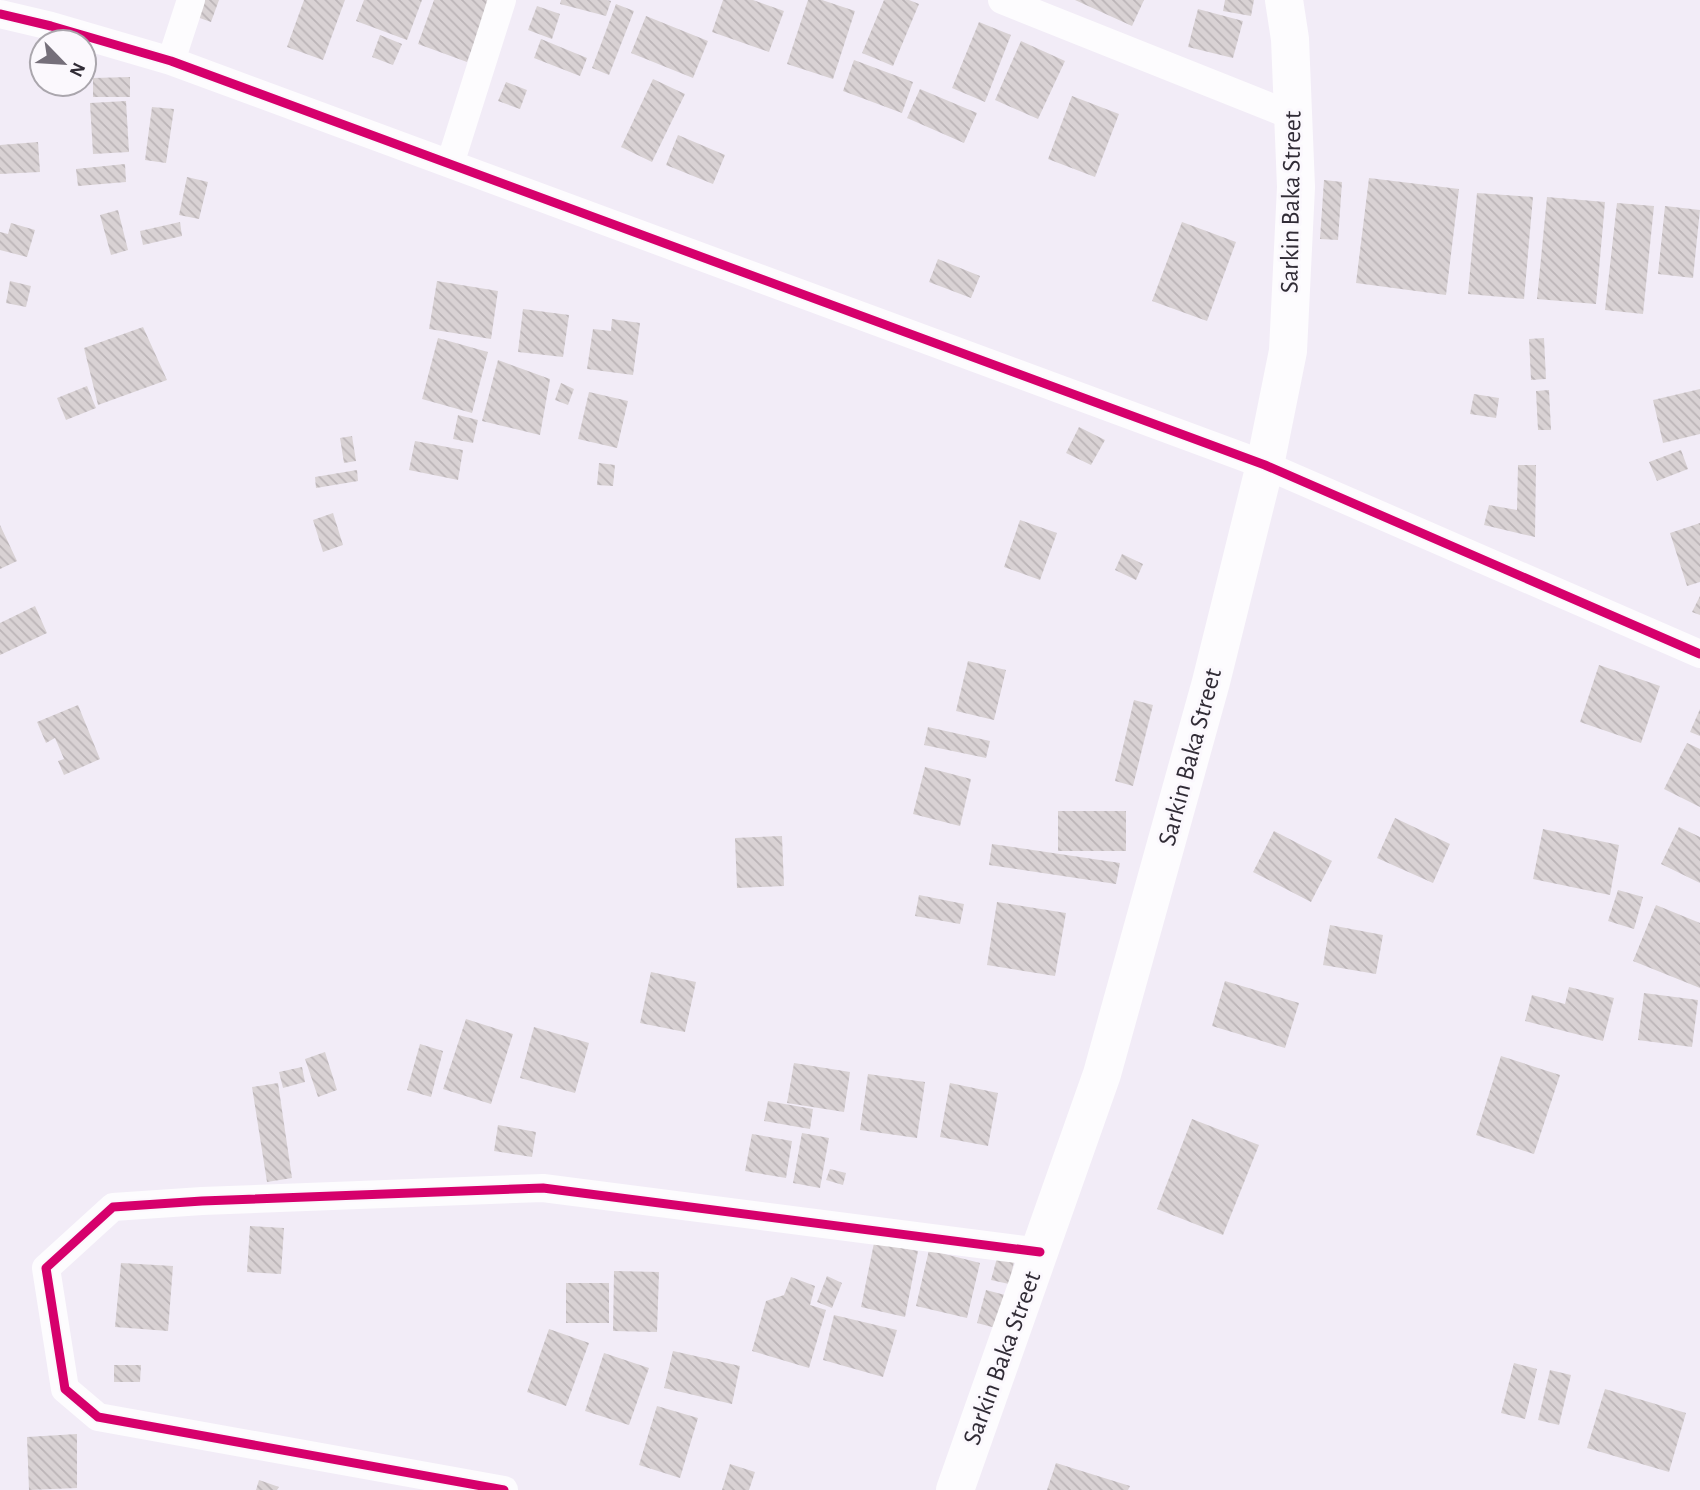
<svg xmlns="http://www.w3.org/2000/svg" width="1700" height="1490" viewBox="0 0 1700 1490" font-family="'Alegreya Sans',sans-serif">
	<defs>
		<pattern id="building-back-hatch" width="6" height="6" patternUnits="userSpaceOnUse" patternTransform="scale(1.75)"><rect width="6" height="6" fill="#d9d2d4"/><path d="M-1 5l2 2M0 0l6 6M5-1l2 2" fill="none" stroke="#bbb4b7"/></pattern>
	</defs>
	<rect width="100%" height="100%" fill="#f2ecf7"/>
	<path fill="url(#building-back-hatch)" d="M200,0H219L211,22L194,16Z
		M304,0H345L323,60L287,47Z
		M364,0H422L407,40L356,21Z
		M434,0H490L467,62L418,44Z
		M561,0H607L611,1L606,16L560,4Z
		M723,0H753L784,11L769,52L712,32Z
		M808,0H822L855,11L833,79L787,64Z
		M884,0H909L919,4L893,66L862,53Z
		M1075,0H1144L1132,26Z
		M1225,0H1254L1251,16L1223,11Z
		M616,4L634,11L609,75L592,68Z
		M537,6L560,14L552,39L528,30Z
		M1198,9L1243,21L1233,58L1188,47Z
		M646,16L708,41L693,78L631,53Z
		M979,22L1011,35L985,102L952,88Z
		M380,35L402,44L393,65L372,57Z
		M541,39L587,58L580,76L534,58Z
		M1021,41L1065,61L1038,119L995,100Z
		M854,60L913,82L902,113L843,91Z
		M130,77V97H93V78Z
		M653,79L685,94L652,162L621,147Z
		M506,82L527,90L520,109L498,101Z
		M920,89L977,113L964,143L907,118Z
		M1072,96L1119,114L1095,177L1048,159Z
		M126,101L129,152L93,154L90,103Z
		M152,107L174,109L166,163L145,160Z
		M678,135L725,155L713,184L666,165Z
		M38,142L40,172L0,174V145Z
		M125,164L126,182L78,186L76,169Z
		M187,177L208,182L199,219L179,215Z
		M1369,178L1459,189L1446,295L1356,283Z
		M1324,180L1342,182L1338,240L1320,239Z
		M1477,193L1533,197L1524,299L1468,294Z
		M1547,197L1605,202L1596,304L1537,299Z
		M1617,203L1654,206L1643,314L1605,310Z
		M1665,206L1700,210L1693,278L1658,274Z
		M118,210L128,250L111,255L100,215Z
		M180,222L182,236L143,245L140,231Z
		M1182,222L1236,242L1207,321L1152,301Z
		M11,223L35,230L27,257L0,250V232L8,234Z
		M938,259L980,276L971,298L929,282Z
		M10,281L31,286L26,307L6,303Z
		M437,281L498,291L491,339L429,329Z
		M523,309L569,315L563,357L518,352Z
		M612,319L640,323L633,375L587,369L593,329L611,331Z
		M143,327L167,380L98,405L84,348Z
		M438,338L488,352L472,413L422,399Z
		M1544,338L1546,379L1531,380L1529,339Z
		M498,360L550,379L540,435L482,421Z
		M561,383L574,389L568,405L555,400Z
		M87,386L96,408L66,420L57,398Z
		M1700,389V434L1663,443L1653,400Z
		M1549,390L1551,430H1538L1536,391Z
		M589,392L628,401L617,448L578,439Z
		M1474,394L1499,398L1496,418L1470,414Z
		M458,415L478,420L473,443L453,439Z
		M1079,427L1105,440L1091,465L1066,453Z
		M352,436L356,461L344,463L340,438Z
		M415,441L463,450L458,480L409,470Z
		M1681,450L1688,469L1657,481L1649,462Z
		M599,463L615,465L613,486L597,485Z
		M1518,465H1536L1535,537L1484,525L1489,505L1517,510Z
		M357,470L358,481L316,488L315,477Z
		M333,513L343,545L323,552L313,520Z
		M1020,520L1057,533L1040,580L1004,567Z
		M1700,523V582L1687,586L1670,533Z
		M0,525L17,561L0,569Z
		M1122,554L1143,564L1136,580L1115,570Z
		M1700,596V615L1692,612Z
		M35,606L47,633L0,655V623Z
		M968,661L1006,670L994,720L956,711Z
		M1599,665L1660,686L1641,743L1580,722Z
		M1134,700L1153,705L1133,786L1115,781Z
		M78,705L100,759L64,775L58,761L64,759L55,738L46,743L37,722Z
		M1700,709V736L1690,732Z
		M928,727L990,741L986,758L924,745Z
		M1687,743L1700,749V807L1664,789Z
		M925,767L971,779L960,826L913,814Z
		M1058,811H1126V851H1058Z
		M1395,818L1450,844L1433,883L1377,858Z
		M1679,827L1700,837V883L1661,864Z
		M1543,829L1619,845L1610,895L1533,879Z
		M1274,831L1332,861L1311,902L1253,872Z
		M782,836L784,886L737,888L735,838Z
		M992,844L1120,863L1116,884L989,865Z
		M1618,890L1643,897L1634,929L1608,921Z
		M919,895L964,904L960,924L915,916Z
		M997,902L1066,913L1055,976L987,965Z
		M1656,905L1700,923V988L1633,961Z
		M1330,925L1383,935L1376,974L1323,965Z
		M651,972L696,982L685,1032L640,1023Z
		M1225,981L1299,1003L1285,1048L1212,1026Z
		M1569,987L1614,998L1603,1041L1525,1021L1532,995L1565,1004Z
		M1644,993L1698,1000L1692,1047L1638,1040Z
		M466,1019L513,1034L491,1104L443,1089Z
		M534,1027L589,1043L575,1093L520,1078Z
		M420,1044L443,1051L431,1097L407,1090Z
		M325,1052L337,1090L318,1097L305,1059Z
		M1501,1056L1560,1075L1534,1154L1476,1135Z
		M794,1063L850,1072L844,1112L787,1103Z
		M302,1067L305,1082L283,1088L279,1072Z
		M868,1074L925,1082L917,1138L860,1130Z
		M278,1083L292,1178L267,1182L252,1087Z
		M950,1083L998,1093L988,1146L940,1137Z
		M768,1101L813,1109L810,1129L764,1121Z
		M1192,1119L1259,1145L1223,1235L1157,1209Z
		M498,1125L536,1132L532,1157L494,1151Z
		M802,1133L829,1138L820,1188L793,1183Z
		M752,1134L792,1141L786,1178L745,1171Z
		M830,1169L846,1173L843,1185L826,1180Z
		M250,1226L284,1228L281,1274L247,1272Z
		M874,1243L918,1251L905,1317L861,1307Z
		M929,1250L980,1263L967,1318L916,1306Z
		M997,1258L1014,1262L1009,1284L991,1280Z
		M121,1263L173,1266L168,1331L115,1327Z
		M614,1271L659,1272L657,1332L613,1331Z
		M827,1276L842,1283L832,1308L817,1302Z
		M791,1277L815,1286L810,1305L826,1310L809,1368L752,1351L766,1301L784,1295Z
		M566,1283H609V1323H566Z
		M986,1290L1005,1295L996,1328L977,1323Z
		M834,1315L897,1330L883,1377L823,1360Z
		M549,1329L589,1343L566,1406L527,1392Z
		M673,1351L740,1366L732,1404L664,1388Z
		M604,1353L649,1368L629,1425L585,1411Z
		M1514,1363L1537,1369L1525,1419L1501,1413Z
		M114,1365H141L140,1382H114Z
		M1550,1370L1571,1375L1559,1425L1538,1420Z
		M1605,1389L1686,1413L1669,1472L1587,1448Z
		M657,1406L698,1418L680,1478L639,1465Z
		M77,1434V1488L29,1490L27,1437Z
		M1056,1463L1130,1486L1128,1490H1047Z
		M730,1464L755,1472L749,1490H722Z
		M259,1480L279,1487L277,1490H256Z"/>
	<g fill="none" stroke-linecap="round" stroke-linejoin="round">
		<path stroke="#fdfcfe" stroke-width="28" d="M1002,0L1293,116
			M0,14L51,26L171,61L1265,465L1700,654
			M171,61L191,0
			M450,164L502,0
			M504,1490L98,1417L65,1389L46,1268L113,1207L202,1201L543,1188L1040,1252"/>
		<path stroke="#fdfcfe" stroke-width="38" d="M955,1490L1102,1074L1211,682L1265,465L1288,351L1296,187L1290,39L1284,0"/>
		<defs>
			<path id="cycleway" d="M0,14L51,26L171,61L1265,465L1700,654
				M504,1490L98,1417L65,1389L46,1268L113,1207L202,1201L543,1188L1040,1252"/>
		</defs>
		<use href="#cycleway" stroke="#fbf8fd" stroke-width="13"/>
		<use href="#cycleway" stroke="#d6006c" stroke-width="9"/>
	</g>
	<g text-anchor="middle" dominant-baseline="central" stroke-width="6" stroke-linejoin="round" paint-order="stroke">
		<g font-size="26" fill="#312c36" stroke="#fbf8fd">
			<text transform="translate(1291 202) rotate(-89)">Sarkin Baka Street</text>
			<text transform="translate(1190 757) rotate(-75)">Sarkin Baka Street</text>
			<text transform="translate(1002 1358) rotate(-70)">Sarkin Baka Street</text>
		</g>
	</g>
	<g transform="translate(63 63) rotate(115)"><circle r="33" fill="#fbf8fd" stroke="#aaa6ad" stroke-width="2"/>
	<path d="M0-5L12 26L0 18L-12 26Z" fill="#756f7a"/>
	<text y="-10" font-size="19" font-weight="bold" text-anchor="middle" fill="#312c36">N</text>
	</g>
</svg>
